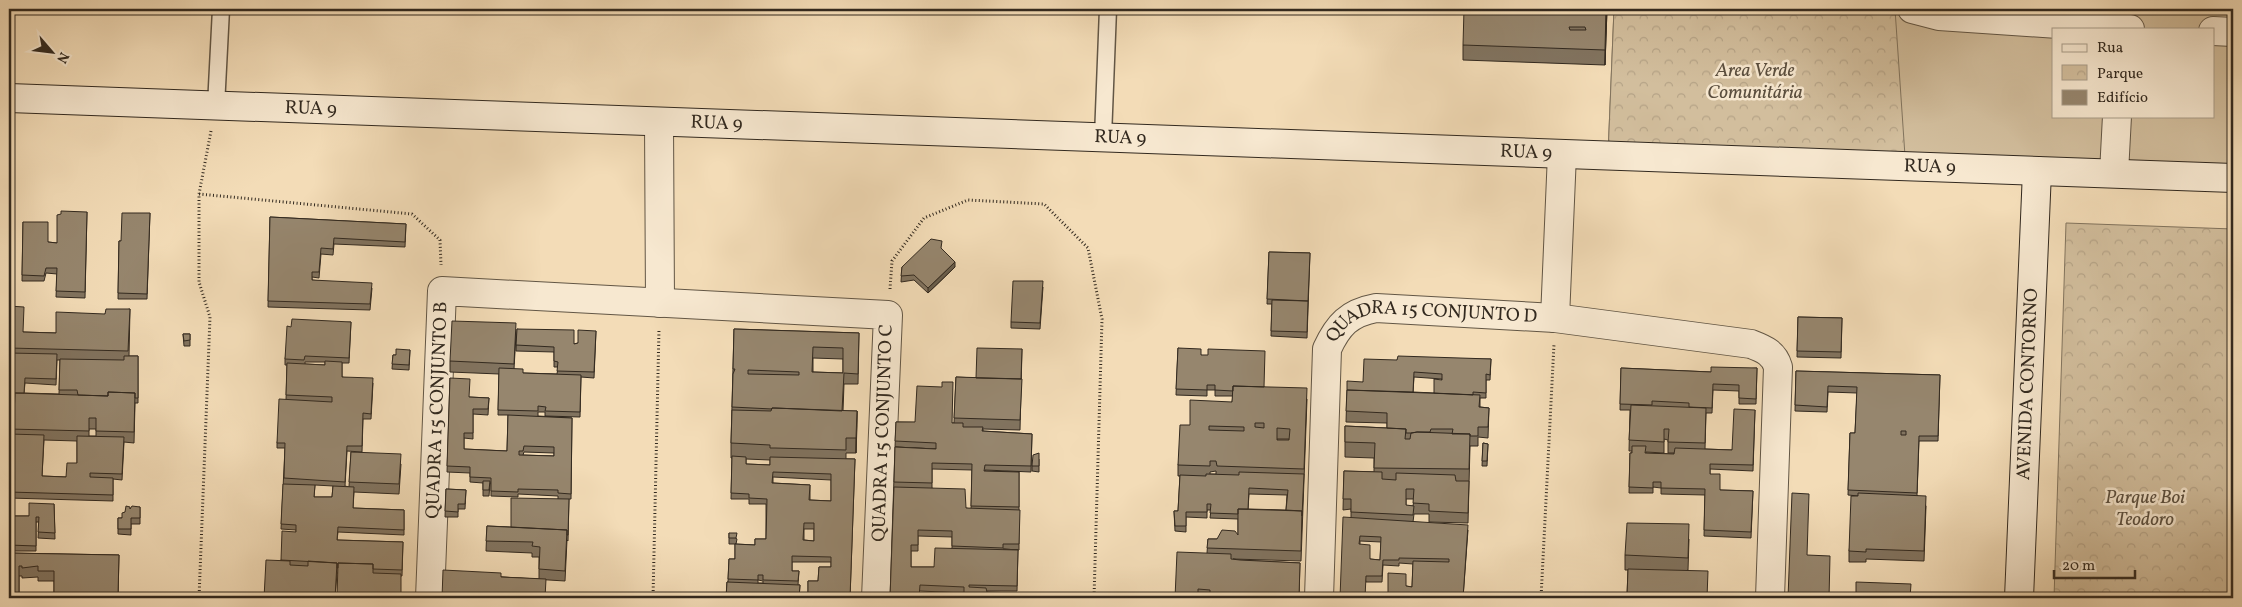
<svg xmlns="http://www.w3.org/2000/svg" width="2242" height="607" viewBox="0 0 2242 607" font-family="Vollkorn,serif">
	<defs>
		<pattern id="park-crowns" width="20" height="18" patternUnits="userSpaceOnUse" patternTransform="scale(1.25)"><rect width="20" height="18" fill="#d2be9d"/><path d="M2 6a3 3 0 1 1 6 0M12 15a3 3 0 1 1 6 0" fill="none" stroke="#b5a387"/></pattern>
	</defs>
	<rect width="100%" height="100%" fill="#f3dcb7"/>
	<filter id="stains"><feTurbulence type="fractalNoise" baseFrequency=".004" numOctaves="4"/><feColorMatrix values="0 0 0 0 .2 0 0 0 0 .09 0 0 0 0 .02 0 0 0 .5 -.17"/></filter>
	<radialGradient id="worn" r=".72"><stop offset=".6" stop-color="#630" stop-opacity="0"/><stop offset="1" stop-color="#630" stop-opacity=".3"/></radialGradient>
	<path fill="#d2be9d" stroke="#82745e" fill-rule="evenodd" d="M1614,9H2233V178L1608,155ZM2053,29H2213V116H2053Z"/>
	<path fill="url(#park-crowns)" stroke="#82745e" d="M1614,9H1895L1905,156L1608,155Z
		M2066,223L2233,229V598H2054Z"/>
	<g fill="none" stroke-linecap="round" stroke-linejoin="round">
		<defs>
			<path id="lane" d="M216,106L221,9
				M1103,137L1108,9"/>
			<g id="street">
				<path d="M1912,9L1939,16L2130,29"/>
				<path d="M2213,31L2233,32"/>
				<path d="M659,122L660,303"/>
				<path d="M2114,173L2117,116"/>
				<path d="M1555,318L1562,154"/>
				<path id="s1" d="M430,598L442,291L888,315L876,598"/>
				<path id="s2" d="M1319,598L1327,349C1338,325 1349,313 1376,308L1555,318L1751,344C1764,349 1774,353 1778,367L1770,598"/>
			</g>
			<g id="secondary">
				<path id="s3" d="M9,98L2233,178"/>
				<path id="s4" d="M2019,598L2037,171"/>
			</g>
		</defs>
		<use href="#lane" stroke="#625645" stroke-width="19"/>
		<use href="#street" stroke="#625645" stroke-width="30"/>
		<use href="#secondary" stroke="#32291f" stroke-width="30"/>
		<path stroke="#32291f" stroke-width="3" stroke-dasharray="1 2.5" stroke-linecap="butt" d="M199,194L412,214L440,240L441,265
			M890,289L892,261L924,218L968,200L1044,204L1088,248L1102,319L1094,598
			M199,598L210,317L199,282V194L211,131
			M653,598L659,329
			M1541,598L1554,344"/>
		<use href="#lane" stroke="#f7e8d0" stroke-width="16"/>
		<use href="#street" stroke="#f7e8d0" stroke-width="28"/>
		<use href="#secondary" stroke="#f7e8d0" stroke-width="28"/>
	</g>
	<path fill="#81735f" stroke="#32291f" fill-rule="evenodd" d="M1607,9L1605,65L1463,60V45Z
		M87,212L85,298L56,297L57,274L46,273L44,281H22L23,222L48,242L57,243Z
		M150,213L147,299H118L119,241H121Z
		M270,217L406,224L405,247L334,244L333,255L321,254L319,278L312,277V280L372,288L370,310L268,307Z
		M941,249L955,267L928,293L914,280L901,282L902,267Z
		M1269,252L1310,253L1307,338L1271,336L1272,304H1267Z
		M1043,287L1040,329L1011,328V322Z
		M9,306L23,332L56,333L105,314L130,309L129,356H138V403H135L134,443L124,442L122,480L113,479V501L9,498V415H14V399H9ZM57,360H60L59,394L24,393L25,383L56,385ZM89,429H96V436H89ZM44,440L77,441V463L66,477L42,476Z
		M1798,317L1842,318L1841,358L1797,357Z
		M351,322L349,363H342V377L373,383L371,419H363L362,452L347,451L345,486L349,487L351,452L401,464L399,494L354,492L353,508L404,510V535L338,532L337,540L403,542L402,576L337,573L335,598H264L281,560L296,532V530L281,529L285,448H277V443L286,400L287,365H285V359L291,327ZM305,362H325V365L305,364ZM315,485L333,486L332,497H314Z
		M517,329L574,344L578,343L596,331L594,378L581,377L580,417L545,416V412H538V416L572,418L571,499H569L568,541L567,540L565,581L501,577L539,579V557H532V553L486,551L487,526L511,527L558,499V496L518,494V497L491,496V483H490L489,496H483V483L470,482V473L447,472L450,378L469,397L489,398L488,415L473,414V439L464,438V449L507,451L508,415H498L499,374L450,372V361L516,334L514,369L523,373L557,374L558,367H554V352L516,351ZM524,452L554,453V456L523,455Z
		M734,329L859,333L858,384H844L843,411H857L856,453H846V459H855L850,598H808V581H818L819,567H831V562H792V571H799L798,585H800L799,598H726L727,582H728L729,559H735V544L755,545V539H766V504H749V499H731L732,458H731V443ZM813,358L843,359V373L813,372ZM746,459L770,460V465L746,464ZM773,477L831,480V501L810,500V485L773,483ZM804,529H814V541L804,540ZM758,580L763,581V583H758Z
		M183,334H190V346H184Z
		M1178,348L1201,355L1264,387L1307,399L1301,561L1233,559L1240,560L1300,563L1299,598H1175L1207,553L1208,539H1217L1238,535V519L1210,518L1211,510H1207V518L1186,517V532L1175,531L1174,511H1178L1180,476H1178V465L1190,425L1232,402L1233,396H1215V390H1207V396L1176,395ZM1277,439H1289V440H1277ZM1216,471V474H1210V472ZM1249,494L1287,495L1286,510L1248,509Z
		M1022,349L1020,430L983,429V431L1032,434L1031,472L985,470V471L1019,472V550L1003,549L1018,550L1017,591H987L964,593L920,591L890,598L895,447L936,449L895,447L896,422L954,423L956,377L976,378ZM932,469L972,470L971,509L966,508L932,488ZM918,536L952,537V548L934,567H911V551H918Z
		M410,350L409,370L392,369L393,355H396Z
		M1491,359L1490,380H1486V398H1480V407L1489,408L1488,438L1478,437V446H1470L1468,523L1429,522V514H1414L1413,522L1468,530L1463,598H1388L1406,586L1412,587L1413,564L1399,563V566L1383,565L1382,582H1366L1351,518V509L1343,510L1344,471L1374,472V458L1345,457V426L1387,428V423L1346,422L1347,390L1363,382L1397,360ZM1414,377L1442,379L1434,393L1413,392ZM1406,499H1414L1413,506H1406ZM1360,541L1381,542L1380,560L1370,559L1360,544Z
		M1621,368L1711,372L1757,368L1756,404H1739V391L1713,390L1712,413H1706L1705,449L1732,450L1755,410L1753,471L1710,469V474L1720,490L1753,491L1751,538L1704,536L1705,495L1661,494V488L1653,487V493H1629L1630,453H1632V451H1629L1630,410H1620ZM1664,439L1668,440V453H1674V454L1646,453V452L1664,453Z
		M1796,371L1940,375L1938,441H1919L1917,495L1926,506L1924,561L1866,559V562H1849V551L1858,496L1848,495L1850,433H1855L1857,393L1828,392L1827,412L1795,411Z
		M1483,443L1488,444L1487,466H1482Z
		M1039,459V472L1032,471V466Z
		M446,489L466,490L465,509H458V517H445Z
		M54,504L55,539L38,538L39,522H36V551H9V516H29Z
		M140,507V524H131V535L118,534V518H122L125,512L130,509Z
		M729,533L737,539L736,544H729Z
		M1689,539L1688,570L1627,596L1628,570H1625V555Z
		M9,553L119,555L118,598H54V581H38V577L22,578V576H19V598H9Z"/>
	<path fill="#695e4d" stroke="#32291f" d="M1606,9H1607L1605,65V50Z
		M955,262V267L928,293V288Z
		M857,411V426L856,453V438Z"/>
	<path fill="#96866e" stroke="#32291f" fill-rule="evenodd" d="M1464,9H1606L1605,50L1463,45ZM1569,27H1585L1586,30H1570Z
		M61,211L87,212L85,292L56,291L57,268H46L44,276L22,275L23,222H48V242L57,243V215L61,214Z
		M122,213H150L147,294L118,293L119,241H121Z
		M270,217L406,224L405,242L334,238L333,249L321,248L319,272H312V280L372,283L370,304L268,301Z
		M931,239L942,241L941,248L955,262L928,288L914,275L901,276L902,267Z
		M1269,252L1310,253L1308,301L1267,299Z
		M1013,281H1043L1040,323L1011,322Z
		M1272,300L1308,301L1307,332L1271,331Z
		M9,306L24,307L23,332L56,333V312L105,314L106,309H130L128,351L9,348Z
		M1798,317L1842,318L1841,352L1797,351Z
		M292,319L351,322L349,358L305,356L304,360L285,359L287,326L291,327Z
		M452,321L516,323L514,364L450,361Z
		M517,329L574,330V344L578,343V330L596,331L594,372L557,371L558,362L554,361V347L516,345Z
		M734,329L859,333L858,374L844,373L842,411L776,408H772V409L732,407L733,374L735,369H733ZM813,347L843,348V373L812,372ZM748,370L799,372V375L748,374Z
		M183,334H190V340L184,341Z
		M977,348L1022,349L1021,379L976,378Z
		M1178,348L1201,349V355H1208V349L1265,351L1264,387L1233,386V391L1215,390V385H1207V390L1176,389Z
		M396,349L410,350L409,365L392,364L393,355H396Z
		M9,353L57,354L56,379L25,378L24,393H9Z
		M124,356H138V398H135V393L108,392V396L78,395L77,390H59L60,359L124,360Z
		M1398,356L1491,359L1490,375L1486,374V393L1473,392V395L1434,393V379L1442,380V374L1414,372L1413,392L1347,390V381L1363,382L1364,359L1397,360Z
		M325,361L342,362V377L373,378L371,414L363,413L362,446H347L345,482L284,478L285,443H277L279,399L332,402V397L286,395L287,363L325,365Z
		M1711,367L1757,368L1756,399L1739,398V385L1713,384L1712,408L1689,407V403L1652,401V405L1620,404L1621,368L1711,372Z
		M499,368L523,369V373L581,375L580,412L545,411L546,407L538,406V411L498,410Z
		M1796,371L1940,375L1938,436H1919L1917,493L1848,490L1850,433H1855L1857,387L1828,386L1827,407L1795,405ZM1901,431H1906V435H1901Z
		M956,377L1022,379L1020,420L954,418Z
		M450,378L470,379L469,397L489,398L488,409H473V433H464V449L507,451L508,415L572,418L571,494L558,493V490L518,489V492L491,491V478L470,477V467L447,466ZM524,446L554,447V456L519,455V451H523Z
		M942,382H953L952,423H963V427H983L982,431L1032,434L1031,466L985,465L984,471L1019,472V507L971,506L972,464L932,463V483L894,482L895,447L936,449V443L895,441L896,422H915L917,386L942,387Z
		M1233,386L1307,388L1304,469L1217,466L1216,461H1210V466L1178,465L1180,425H1190V400L1232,402ZM1255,423H1264V428L1255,427ZM1209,426L1244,427V431L1209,430ZM1277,428L1290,429L1289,440H1277Z
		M1347,390L1480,395L1479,407L1489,408L1488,427H1478V436H1470V434H1452L1453,429H1431L1430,432H1417L1412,433H1406V429L1387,428V413L1346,411Z
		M108,392L135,393L134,432L96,431V418H89V431L9,429V415H14L15,393L108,396Z
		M1631,405L1706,408L1705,443L1668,442L1669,429H1664V442L1629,440Z
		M772,408L857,411L856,438H846V450L775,448H770V445L731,443L732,410L771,411Z
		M1734,409L1755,410L1753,465L1710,464V474H1720V490L1753,491L1751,532L1704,530L1705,489L1661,488V482H1653V488L1629,487L1630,453H1632V446H1646L1645,453L1674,454L1675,448L1732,450Z
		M1345,426L1406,429L1405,439H1410L1411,433L1417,432L1470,434L1469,469L1374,468L1375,443L1345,442Z
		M9,434L44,435L42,476L66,477L67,463H77V436L124,437L122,474L90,473V477L113,478V495L9,492Z
		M1483,443L1488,444L1487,461H1482Z
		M351,452L401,454L399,484L349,482Z
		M1039,453V466H1032L1033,455Z
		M732,456L746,457V464L770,465V457L855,459L850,598H808V581H818L819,567H831V557L792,556V571H799L798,581L763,580V575H758V580L728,579L729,559H735V544L755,545V539H766L767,499L749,498V494L731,493ZM773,472L831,474V501L809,500L810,485L772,483ZM804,523H814V541L803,540Z
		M1344,471L1382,472V479L1396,480V473L1455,475L1456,481H1469L1468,513L1429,511V504L1413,503L1414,489H1406V505L1414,506L1413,515L1351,512V499H1343Z
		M1239,472L1304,474L1302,516V511L1286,510L1288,490L1249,488L1248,509H1238V514L1210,513L1211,504H1207V512H1186V526H1175L1174,511H1178L1180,475L1206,476V474L1239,475Z
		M483,481H490L489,490H483Z
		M283,484L315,485L314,497H332L333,486L354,487L353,508L404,510V530L338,527L337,540L403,542L402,570L373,569V564L338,563V568H337V563L281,560L282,531L296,532V525L281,524Z
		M894,487L965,489L966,508L1020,510L1019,544H1003V548L952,546V531L918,530V545H911V567H934L935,548L1018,550L1017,586L969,585V587L986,588L987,592L1016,593V598H964V587L920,585L919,597L926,598H890Z
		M446,489L466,490L465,504H458V512L445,511Z
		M1792,493L1809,494L1807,555L1830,556L1829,598H1788Z
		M1858,493L1926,496L1924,551L1866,549V552L1849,551L1851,496H1858Z
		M511,498L569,499L568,535H567V530L511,527Z
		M29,503L54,504L55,533L38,532L39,517H36V546L9,545V516H29Z
		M126,506L130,507V509L132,506L140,507V518H131V529H118V518H122V513L125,512Z
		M1238,509L1302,511L1301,551L1207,548L1208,539H1217L1222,530L1235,531L1238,535Z
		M1343,517L1468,525L1463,598H1388V573L1406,574V586L1412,587L1413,561L1449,562V559L1399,558V560H1383L1382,576H1366L1365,598H1340ZM1360,536L1381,537L1380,560L1370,559V545L1359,544Z
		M1627,523L1689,524L1688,558L1625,555Z
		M487,526L567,530L565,571L539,569L540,547L532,546L533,542L486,541Z
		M729,533H737L736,538H729Z
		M1177,552L1231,554V559L1240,560L1300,563L1299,597H1286V598H1175ZM1198,589L1210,590V594H1198Z
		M9,553L119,555L118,595L54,594V571H38V566L22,568V566H19V594L9,593Z
		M266,560L290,561V565L308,566V561L337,563L335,598H295V597H287V598H264Z
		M338,563L373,564V573L401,574V598H337Z
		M1628,569L1708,571L1707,598H1624V597L1627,596Z
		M443,570L501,573V577L546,579L545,598H442Z
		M727,582L800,585L799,598H726Z
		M1856,582L1911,584L1910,598H1856Z"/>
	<g text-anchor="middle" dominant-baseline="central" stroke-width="5" stroke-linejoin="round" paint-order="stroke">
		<g font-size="19" font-style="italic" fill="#5a4e3e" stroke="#f7e8d0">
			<text x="1755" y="71">Area Verde<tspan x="1755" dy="22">Comunitária</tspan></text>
			<text x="2145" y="498">Parque Boi<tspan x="2145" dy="22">Teodoro</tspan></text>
		</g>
		<g font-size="19" fill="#32291f" stroke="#f7e8d0">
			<text stroke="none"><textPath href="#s3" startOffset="302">RUA 9</textPath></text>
			<text stroke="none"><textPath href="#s3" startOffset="708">RUA 9</textPath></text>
			<text stroke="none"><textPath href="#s3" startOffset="1112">RUA 9</textPath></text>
			<text stroke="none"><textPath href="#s3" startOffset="1518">RUA 9</textPath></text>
			<text stroke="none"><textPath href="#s3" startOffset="1922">RUA 9</textPath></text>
			<text stroke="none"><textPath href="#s2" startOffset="368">QUADRA 15 CONJUNTO D</textPath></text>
			<text stroke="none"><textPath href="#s4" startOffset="214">AVENIDA CONTORNO</textPath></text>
			<text stroke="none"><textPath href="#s1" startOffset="188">QUADRA 15 CONJUNTO B</textPath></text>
			<text transform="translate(883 433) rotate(-88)">QUADRA 15 CONJUNTO C</text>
		</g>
	</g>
	<rect width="2242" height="607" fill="none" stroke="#f3dcb7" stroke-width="30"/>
	<rect x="10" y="10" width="2222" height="587" fill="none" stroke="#32291f" stroke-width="2.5"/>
	<rect x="15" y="15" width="2212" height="577" fill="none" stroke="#32291f"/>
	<rect x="2052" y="28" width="162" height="90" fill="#f7e8d0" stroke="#a89c89"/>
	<rect x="2062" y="44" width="25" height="8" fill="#f7e8d0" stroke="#a89c89"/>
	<text x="2097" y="52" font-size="15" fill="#32291f">Rua</text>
	<rect x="2062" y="65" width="25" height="15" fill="url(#park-crowns)" stroke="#a89c89"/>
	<text x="2097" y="78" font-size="15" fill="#32291f">Parque</text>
	<rect x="2062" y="90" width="25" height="15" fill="#96866e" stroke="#a89c89"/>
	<text x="2097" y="102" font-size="15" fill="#32291f">Edifício</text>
	<g transform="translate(52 52) rotate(118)" stroke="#f7e8d0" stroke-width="4" paint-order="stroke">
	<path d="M0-4L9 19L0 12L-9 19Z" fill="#32291f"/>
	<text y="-8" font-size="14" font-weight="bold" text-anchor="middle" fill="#32291f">N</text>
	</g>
	<path d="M2054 570v8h81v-8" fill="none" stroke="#32291f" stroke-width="2.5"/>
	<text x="2062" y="570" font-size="15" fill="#32291f" stroke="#f7e8d0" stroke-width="4" paint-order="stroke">20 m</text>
	<rect width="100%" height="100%" filter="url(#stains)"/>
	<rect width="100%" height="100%" fill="url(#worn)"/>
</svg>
